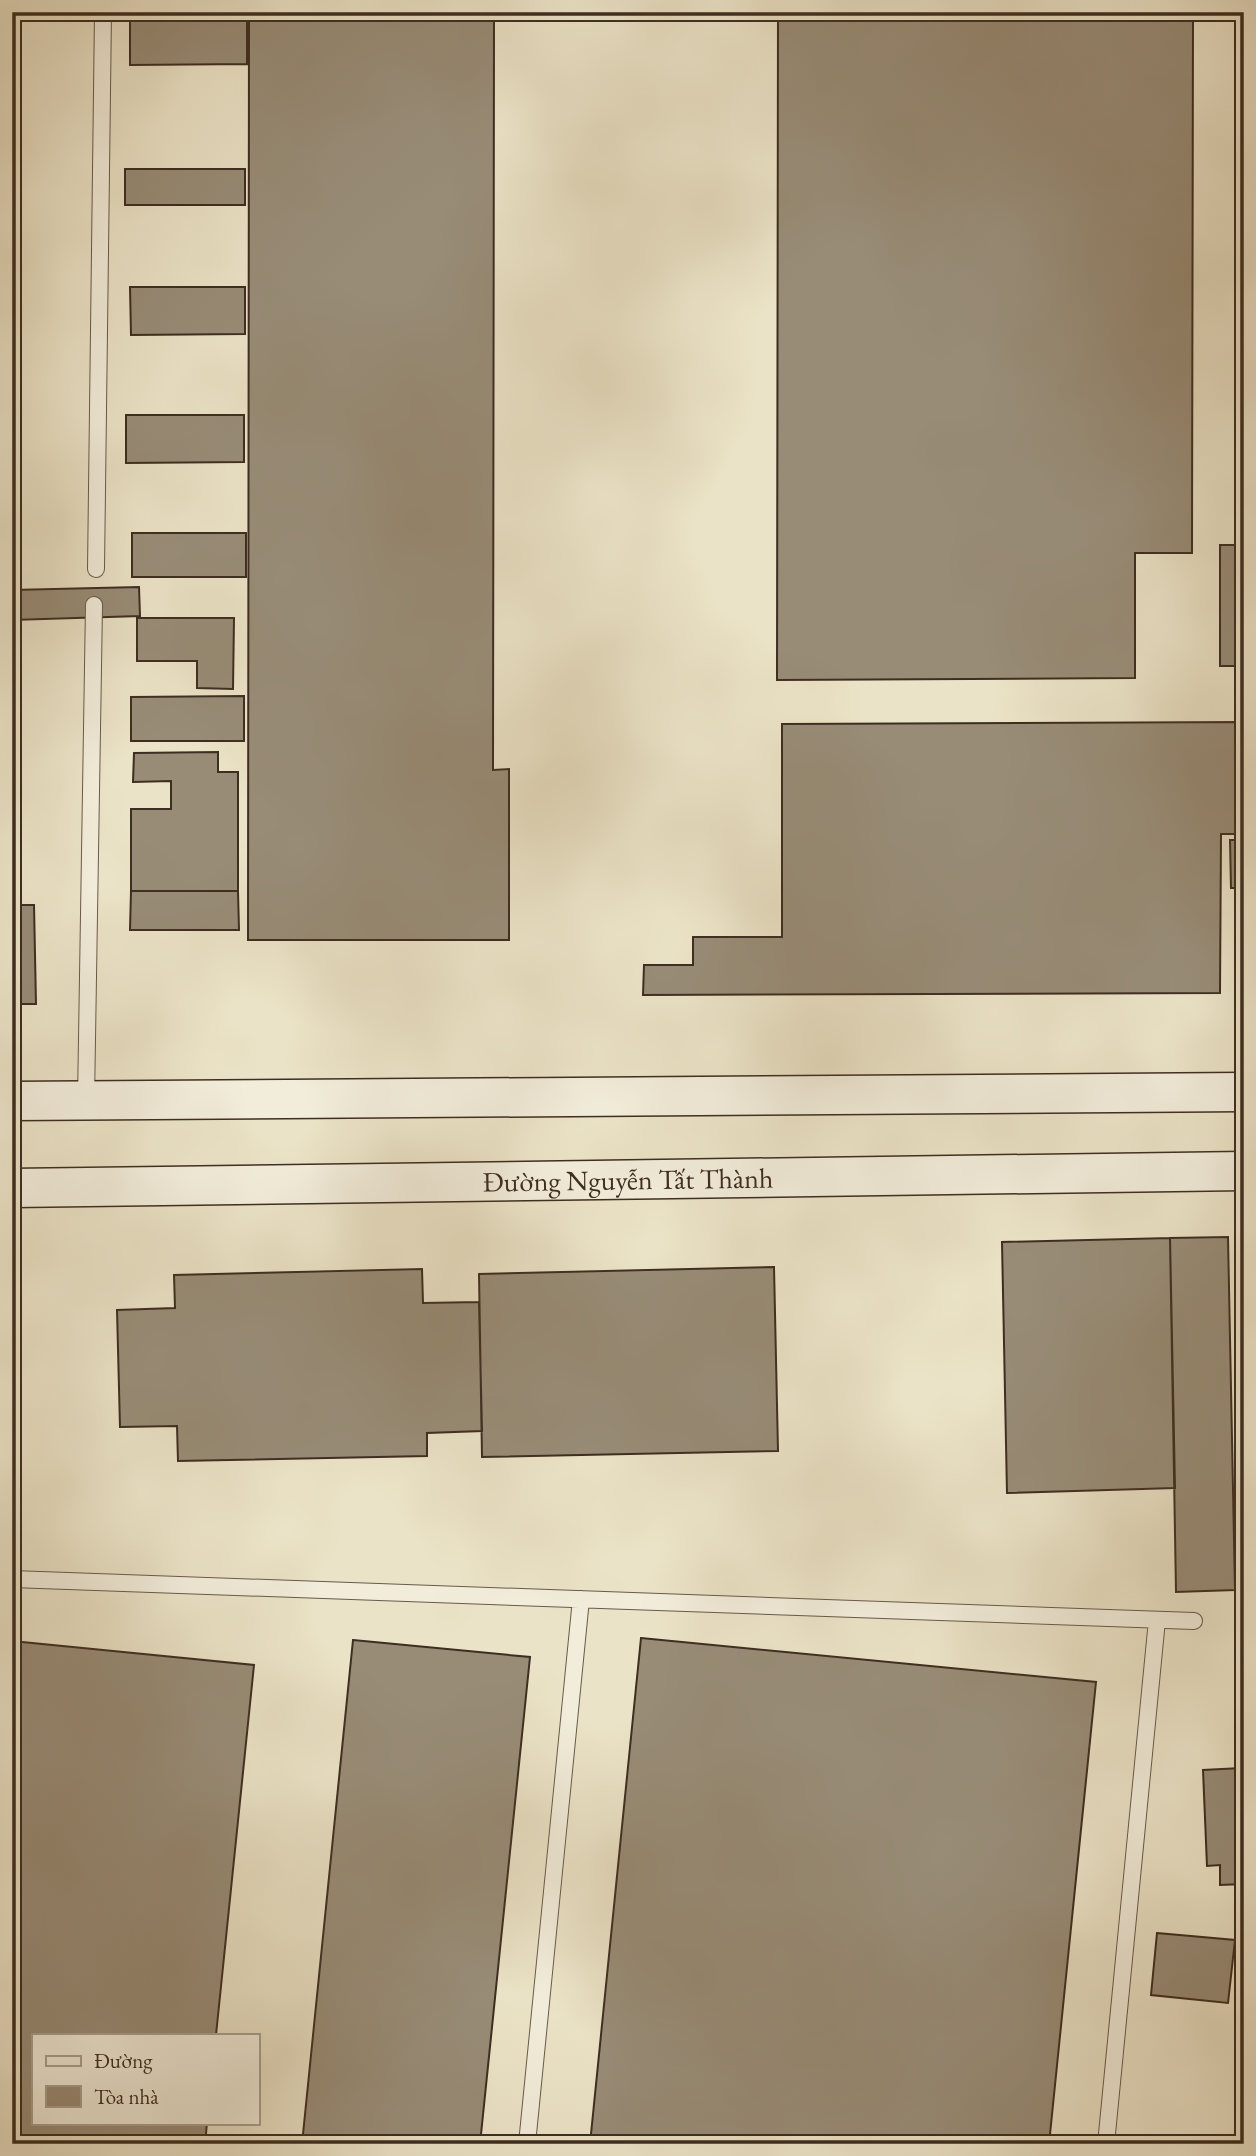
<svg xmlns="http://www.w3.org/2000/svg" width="1256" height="2156" viewBox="0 0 1256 2156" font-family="'EB Garamond',serif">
	<rect width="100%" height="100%" fill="#ebe3c7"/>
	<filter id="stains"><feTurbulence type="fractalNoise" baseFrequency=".00286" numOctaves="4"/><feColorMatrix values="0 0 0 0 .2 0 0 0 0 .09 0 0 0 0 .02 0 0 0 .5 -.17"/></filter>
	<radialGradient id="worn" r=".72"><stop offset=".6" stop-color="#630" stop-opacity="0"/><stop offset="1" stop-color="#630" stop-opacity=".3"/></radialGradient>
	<path fill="#988c77" stroke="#3e2d21" stroke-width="2" d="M130,12H247V64L130,65Z
		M249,12H494L493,770L509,769V940H248Z
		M778,12H1193L1192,553H1135V678L777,680Z
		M125,169H245V205H125Z
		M130,287H245V334L131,335Z
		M12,349L15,453H12Z
		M126,415H244V462L126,463Z
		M132,533H246V577H132Z
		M1220,545H1244V666H1220Z
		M139,587L140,616L12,620V590Z
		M137,618H234L233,689L197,688V661H137Z
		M244,696V741H131V697Z
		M1244,722V834H1221L1220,993L643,995L644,965H693V937H782V724Z
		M218,752V772H238V891H131V809H171V781L133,782L134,753Z
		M1230,840H1244V888H1231Z
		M131,891H238L239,930H130Z
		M12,905H34L36,1004H12Z
		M1228,1237L1235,1590L1176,1592L1170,1238Z
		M1170,1238L1175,1488L1007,1493L1002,1242Z
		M774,1267L778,1451L482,1457L479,1274Z
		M422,1269L423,1303L479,1302L482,1431L427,1433V1456L178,1461L177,1426L120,1427L117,1310L175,1308L174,1275Z
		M641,1638L1096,1682L1049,2144H590Z
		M353,1640L530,1657L480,2144H302Z
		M12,1641L254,1665L216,2035H33V2123H207L205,2144H12Z
		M1241,1768L1244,1884L1220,1885V1865L1207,1866L1203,1770Z
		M1157,1933L1235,1940L1228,2003L1151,1995Z"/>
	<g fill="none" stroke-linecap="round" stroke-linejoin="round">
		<defs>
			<path id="lane" d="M96,569L103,12
				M86,1101L94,605
				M12,1579L1194,1621
				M527,2144L581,1599
				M1106,2144L1157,1620"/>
			<g id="secondary">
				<path d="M12,1101L1244,1092"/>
				<path id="s1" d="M12,1188L1244,1171"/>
			</g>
		</defs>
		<use href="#lane" stroke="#695a4a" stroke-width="18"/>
		<use href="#secondary" stroke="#3e2d21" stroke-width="41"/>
		<use href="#lane" stroke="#f2eddb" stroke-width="16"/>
		<use href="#secondary" stroke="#f2eddb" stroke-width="38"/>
	</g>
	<g text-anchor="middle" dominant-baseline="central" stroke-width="6" stroke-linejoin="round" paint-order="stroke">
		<g font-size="28" fill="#3e2d21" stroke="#f2eddb">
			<text stroke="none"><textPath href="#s1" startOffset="616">Đường Nguyễn Tất Thành</textPath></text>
		</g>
	</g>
	<rect width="1256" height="2156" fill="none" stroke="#ebe3c7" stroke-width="42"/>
	<rect x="14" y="14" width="1228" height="2128" fill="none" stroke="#3e2d21" stroke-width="3.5"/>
	<rect x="21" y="21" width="1214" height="2114" fill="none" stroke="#3e2d21" stroke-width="2"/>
	<rect x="32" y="2034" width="228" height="91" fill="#f2eddb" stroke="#aaa091" stroke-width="2"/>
	<rect x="46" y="2056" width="35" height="10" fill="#f2eddb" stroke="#aaa091" stroke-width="2"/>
	<text x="94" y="2068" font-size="21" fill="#3e2d21">Đường</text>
	<rect x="46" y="2086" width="35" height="21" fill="#988c77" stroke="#aaa091" stroke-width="2"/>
	<text x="94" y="2104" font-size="21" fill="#3e2d21">Tòa nhà</text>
	<rect width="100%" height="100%" filter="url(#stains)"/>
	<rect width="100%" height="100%" fill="url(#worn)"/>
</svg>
